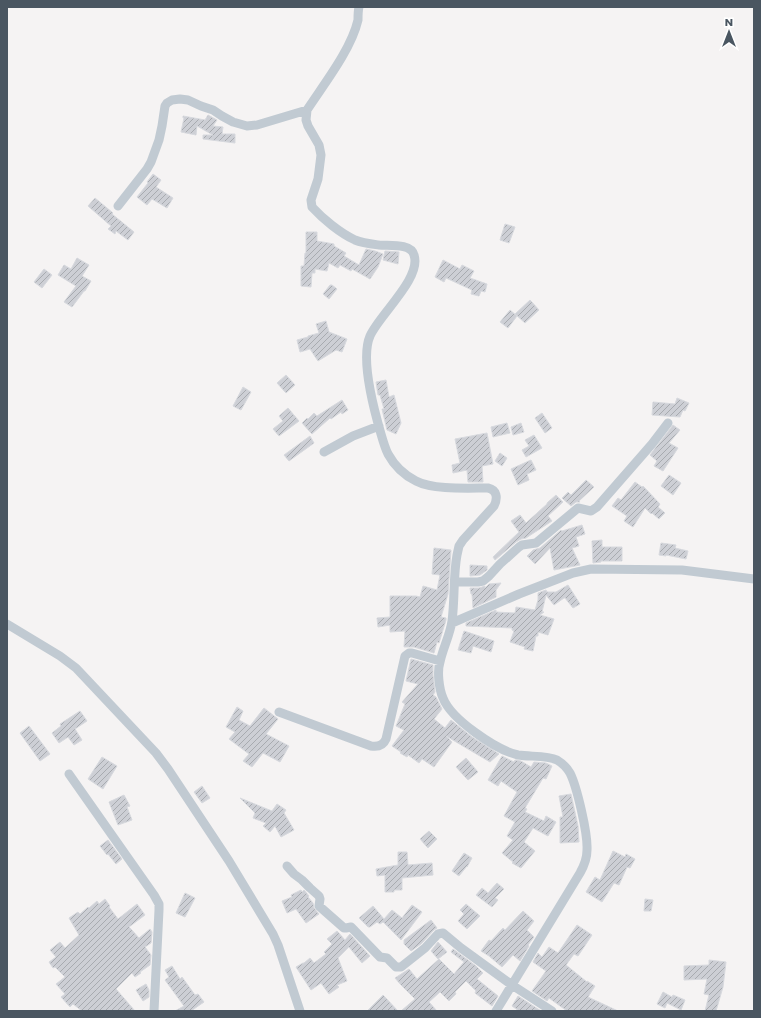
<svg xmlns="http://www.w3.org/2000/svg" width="761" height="1018" viewBox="0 0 761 1018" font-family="Poppins,sans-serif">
	<defs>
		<pattern id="building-hatch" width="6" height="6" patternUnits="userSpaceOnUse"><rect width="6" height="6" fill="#cdcfd5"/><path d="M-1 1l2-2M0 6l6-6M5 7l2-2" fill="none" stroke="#a8abb0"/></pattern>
	</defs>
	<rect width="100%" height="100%" fill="#f5f3f3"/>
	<path fill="url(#building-hatch)" stroke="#d7d9de" d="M208,115L217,120L213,126L223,127L222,134H235V143L203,139V135H213L197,126L196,135L181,132L184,118H183V116L205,120Z
		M153,174L161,180L156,187L173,198L167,208L152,199L147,205L137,197L148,183L147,182Z
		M95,198L113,213L112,214L134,232L128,240L116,231L115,234L108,229L111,226L88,206Z
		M505,224L515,227L509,243L500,240Z
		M306,232H317V241L334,244V246L346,253L344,256L359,265L366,249L375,251L383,254L378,267L370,279L352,269L351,271L340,265L338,268L329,263L327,271L315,269V273H312L311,287L301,286V266H304L305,253H306Z
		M385,251L399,252L398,264L383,260Z
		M77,258L89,265L82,276L91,281L85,291H84L72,307L64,302L76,286L58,275L64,265L71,269Z
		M443,260L460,269L462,265L474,271L470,278L487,284L485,292L481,291L479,296L471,294L472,290L446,278L444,282L435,277Z
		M44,269L52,275L42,288L34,282Z
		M330,285H332L337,289L329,299L323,294Z
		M530,300L539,310L525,323L515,314Z
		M510,310L517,316L508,328L500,322Z
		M326,321L329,332L347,339L342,352L336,350L318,361L310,349L300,352L297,340L308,337V336L319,333L316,324Z
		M286,375L295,385L286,393L277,383Z
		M386,380L389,397L394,395L401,423L396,434L387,430L382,409H384L380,395H378L376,382Z
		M243,387L251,392L241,410L233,406Z
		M677,398L689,403L685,411L683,410L680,417L652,415L653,402L675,404Z
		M342,400L348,410L342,414L341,412L331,419L330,418L312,434L302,423L307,418L308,419L314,413L317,416Z
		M288,408L299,421L279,436L273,429L283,421L279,416Z
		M542,413L552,428L545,433L535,418Z
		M507,423L510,433L493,437L491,427Z
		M521,423L524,432L513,435L511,427Z
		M673,425L680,430L669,443L678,448L663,471L654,466L657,461L650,455Z
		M487,433L493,464L482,466L483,482H468L467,470L453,473L452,465L460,463L455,439Z
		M534,435L542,448L526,457L522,450L529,446L525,440Z
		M310,436L314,443L289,461L284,455Z
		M500,453L507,458L502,466L495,461Z
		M531,460L536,470L527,474L529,480L518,485L511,469Z
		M669,475L681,483L673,495L661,486Z
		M586,480L594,487L579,501L580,502H576L571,506L562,498L568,492L571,495Z
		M635,482L642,487L643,486L660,504L658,507L665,513L659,519L652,513L651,514L645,508L633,527L624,521L627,516L612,506L618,498L621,500Z
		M556,495L563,502L548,516L552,521L526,538L521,539L516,542L495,560L493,557L519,532L511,521L520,515L526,523L547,504V503Z
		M582,525L585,534L576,537L579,546L572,548L580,565L554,570L550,548L535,564L527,556L533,550L540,548L561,530L562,531Z
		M602,540V547H622V561H601V562L593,563L592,541Z
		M661,543L676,545L675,548L688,551L686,559L666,555V556L659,555Z
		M434,548L451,550L448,594L441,617L446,618V620L439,643L437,642L434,653L414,647H404L405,631L390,632V625L378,627L377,618L390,617V596H416L420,597L423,586L437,590L440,575L432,574Z
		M470,565L487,566V570L480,575L470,576Z
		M501,583L496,590V589V597L473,608L472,594H471L470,588H479L485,586V588L489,584Z
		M568,585L580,604L573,608L565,598H564L554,605L546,595L542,612H544L540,615L554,619L548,635L538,632V636H536L533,651L524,649L525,647L510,642L514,631L512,630V628L466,626V623L496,610V612L515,613L516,607L535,610L538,600V593L546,590L547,592H556Z
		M464,631L494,641L491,652L473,646L471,653L458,650Z
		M411,659L433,665V675L435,692L433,695L436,697L442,709L434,719L445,728L451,720L472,737L499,754L490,762L446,736L452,742L434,767L422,759L419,763L408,755L407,757L400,753L401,752L392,746L404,730L396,726L405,704L402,702L418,684L406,681Z
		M237,707L243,711L239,720L250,726L264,708L278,719L266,734L289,746L280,762L263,753L252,767L243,761L249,754L229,739L235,732L226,727Z
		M80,711L87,721L75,729L82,740L74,745L68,737L59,743L52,733L61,726L60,724Z
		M29,726L50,754L40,761L20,733Z
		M502,756L514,762L515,760L521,761L531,767L534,762L546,763L552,766L546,779L543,778L525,808L527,809L525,812L544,821L546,816L556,822L548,836L533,828L524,842L535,851L521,868L512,863L513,862L502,853L513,840L507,836L515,822L504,816L517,792L501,781L498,786L488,780Z
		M102,757L117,766L103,789L88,779Z
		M466,758L478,772L468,780L456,767Z
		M202,786L210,798L202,803L194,792Z
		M571,794L578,826L579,842L560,843V817H563L559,796Z
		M124,795L130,806L127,807L132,820L118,825L109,802Z
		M240,798L272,811L277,804L286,810L284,813L294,830L281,837L275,826L270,832L263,826L266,823L253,818L255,813Z
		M429,831L437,839L428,848L420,839Z
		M108,840L122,859L116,864L108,854L107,855L100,846Z
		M613,851L625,857L626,854L635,859L630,868L627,867L619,885L614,883L602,902L586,892L595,877L600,880Z
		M398,852H407L408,865L432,863L433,875L402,878V890H394V892H385V875L377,876L376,869L398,865Z
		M464,853L472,858L467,867V866L459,876L452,871Z
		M497,883L504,889L495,898L498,900L492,907L476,895L482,888L488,893Z
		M301,890L302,892L304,890L309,896L308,897L313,903L314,908L319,914L306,923L296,909L287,913L282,901L292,897L291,895Z
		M185,893L195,898L185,917L176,913Z
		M105,899L110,906L109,907L118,919L137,904L145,915L129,927L130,928L139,938L150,929L152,932L151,943L145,947L151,955L150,965L140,972L141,973L135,977L132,973L116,989L135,1011H82L73,1004L70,1007L61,997L65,994L56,984L65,977L55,967L53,968L49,962L56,957L50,950L60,942L65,948L79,935L69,918L78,912L80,914L88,907L89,908L97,901L99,904Z
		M645,899L653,900L651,911H644Z
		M466,904L480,916L467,929L458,921L464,914L460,910Z
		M412,905L422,912L401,940L383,922L380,924L377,922L370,927H368L359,918L373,906L384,919L392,910L402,918Z
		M523,911L534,921L527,930L534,937L528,945L529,946L520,961L513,955L502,967L489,956L481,951L489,940L491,941L503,928L505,930Z
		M431,920L437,928L434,930L421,944L411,951L404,944V940Z
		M577,925L592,935L578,956L574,954L566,965L587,982V981L595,986L588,997L618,1011H567L549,998L547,1001L532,991L546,971L533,962L538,953L542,957L549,947L558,953Z
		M337,931L345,940L350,934L370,956L362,963L349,947L338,958L347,981L337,985L339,987L329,994L321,983L311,990L296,967L303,963H304L310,958L314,963L326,954L324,952L332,944L327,939Z
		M438,942L447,952L438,959L431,951Z
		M453,949L476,966L483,973L477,979L498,996L492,1006L475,993L476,991L466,981L455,992L456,994L449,1001L440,992L429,1002L437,1011H401L415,999L401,985L395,978L409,969L417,979L439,959L454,974L464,962L451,952Z
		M709,960L726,962L723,987L716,1011H705L709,995L704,994L707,979L684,980V966L709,965Z
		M172,966L180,979L182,977L195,995L198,994L204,1002L191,1011H175L184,1006L165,980L169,977L165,970Z
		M146,984L149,990V997L143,1001L136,990Z
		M663,992L672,997L673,995L685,1000L681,1010L667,1003L665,1008L657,1004Z
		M383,995L398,1011H367Z
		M518,996L541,1011H519L512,1006Z"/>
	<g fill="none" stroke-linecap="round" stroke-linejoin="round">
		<path stroke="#c1cad2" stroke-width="9" d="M359,7C358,11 358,16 358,20C351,50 324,84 307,110L306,120L308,126L319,145L321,155L318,179L311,200L312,207C323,219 340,233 355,240C362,243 371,244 379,245C389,246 411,243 414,255C422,278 379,315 370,336C360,359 374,410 381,434C383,441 385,448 388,454C394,465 404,475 416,481C433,490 468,488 488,488C497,490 498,498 494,506L463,540L459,546L457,555C453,577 455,599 452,621C450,635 443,648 440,662C437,671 439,689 443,698C451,719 496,750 518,755C530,757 547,755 557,760C562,763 567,768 570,773C577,787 588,834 587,850C587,858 584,866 580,873L496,1011
			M118,206L147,169L151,162L159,140L162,126L165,106L167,103L172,100L180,99L188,100L201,106L213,110L222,116L233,122L247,126L257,125L307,110
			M324,452L353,436L379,426
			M455,582H478L483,581L489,576L500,564L519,547L522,545L536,543L578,508L591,511L597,507L652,444L668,423
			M452,623L519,594L573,573L591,569L682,570L754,579
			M7,624L60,656L76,668L156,753L168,769L229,861L273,934L278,945L300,1011
			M279,712L371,746C377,747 383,746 386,739L405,656L409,653H412L440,661
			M69,774L154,895L159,904V910L154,1011
			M287,866L294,874L302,880L310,888L319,896L320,899L319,906L344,928H346L351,927L380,957L387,958L396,967H401L425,948L438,934L443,933L461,948L512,985L552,1011"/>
	</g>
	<rect width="761" height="1018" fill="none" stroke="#4a5661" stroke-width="16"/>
	<g transform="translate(729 32)" stroke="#ffffff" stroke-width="3" paint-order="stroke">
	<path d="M0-3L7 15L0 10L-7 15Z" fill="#4a5661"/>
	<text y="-6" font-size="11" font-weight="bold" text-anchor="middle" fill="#4a5661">N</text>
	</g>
</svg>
